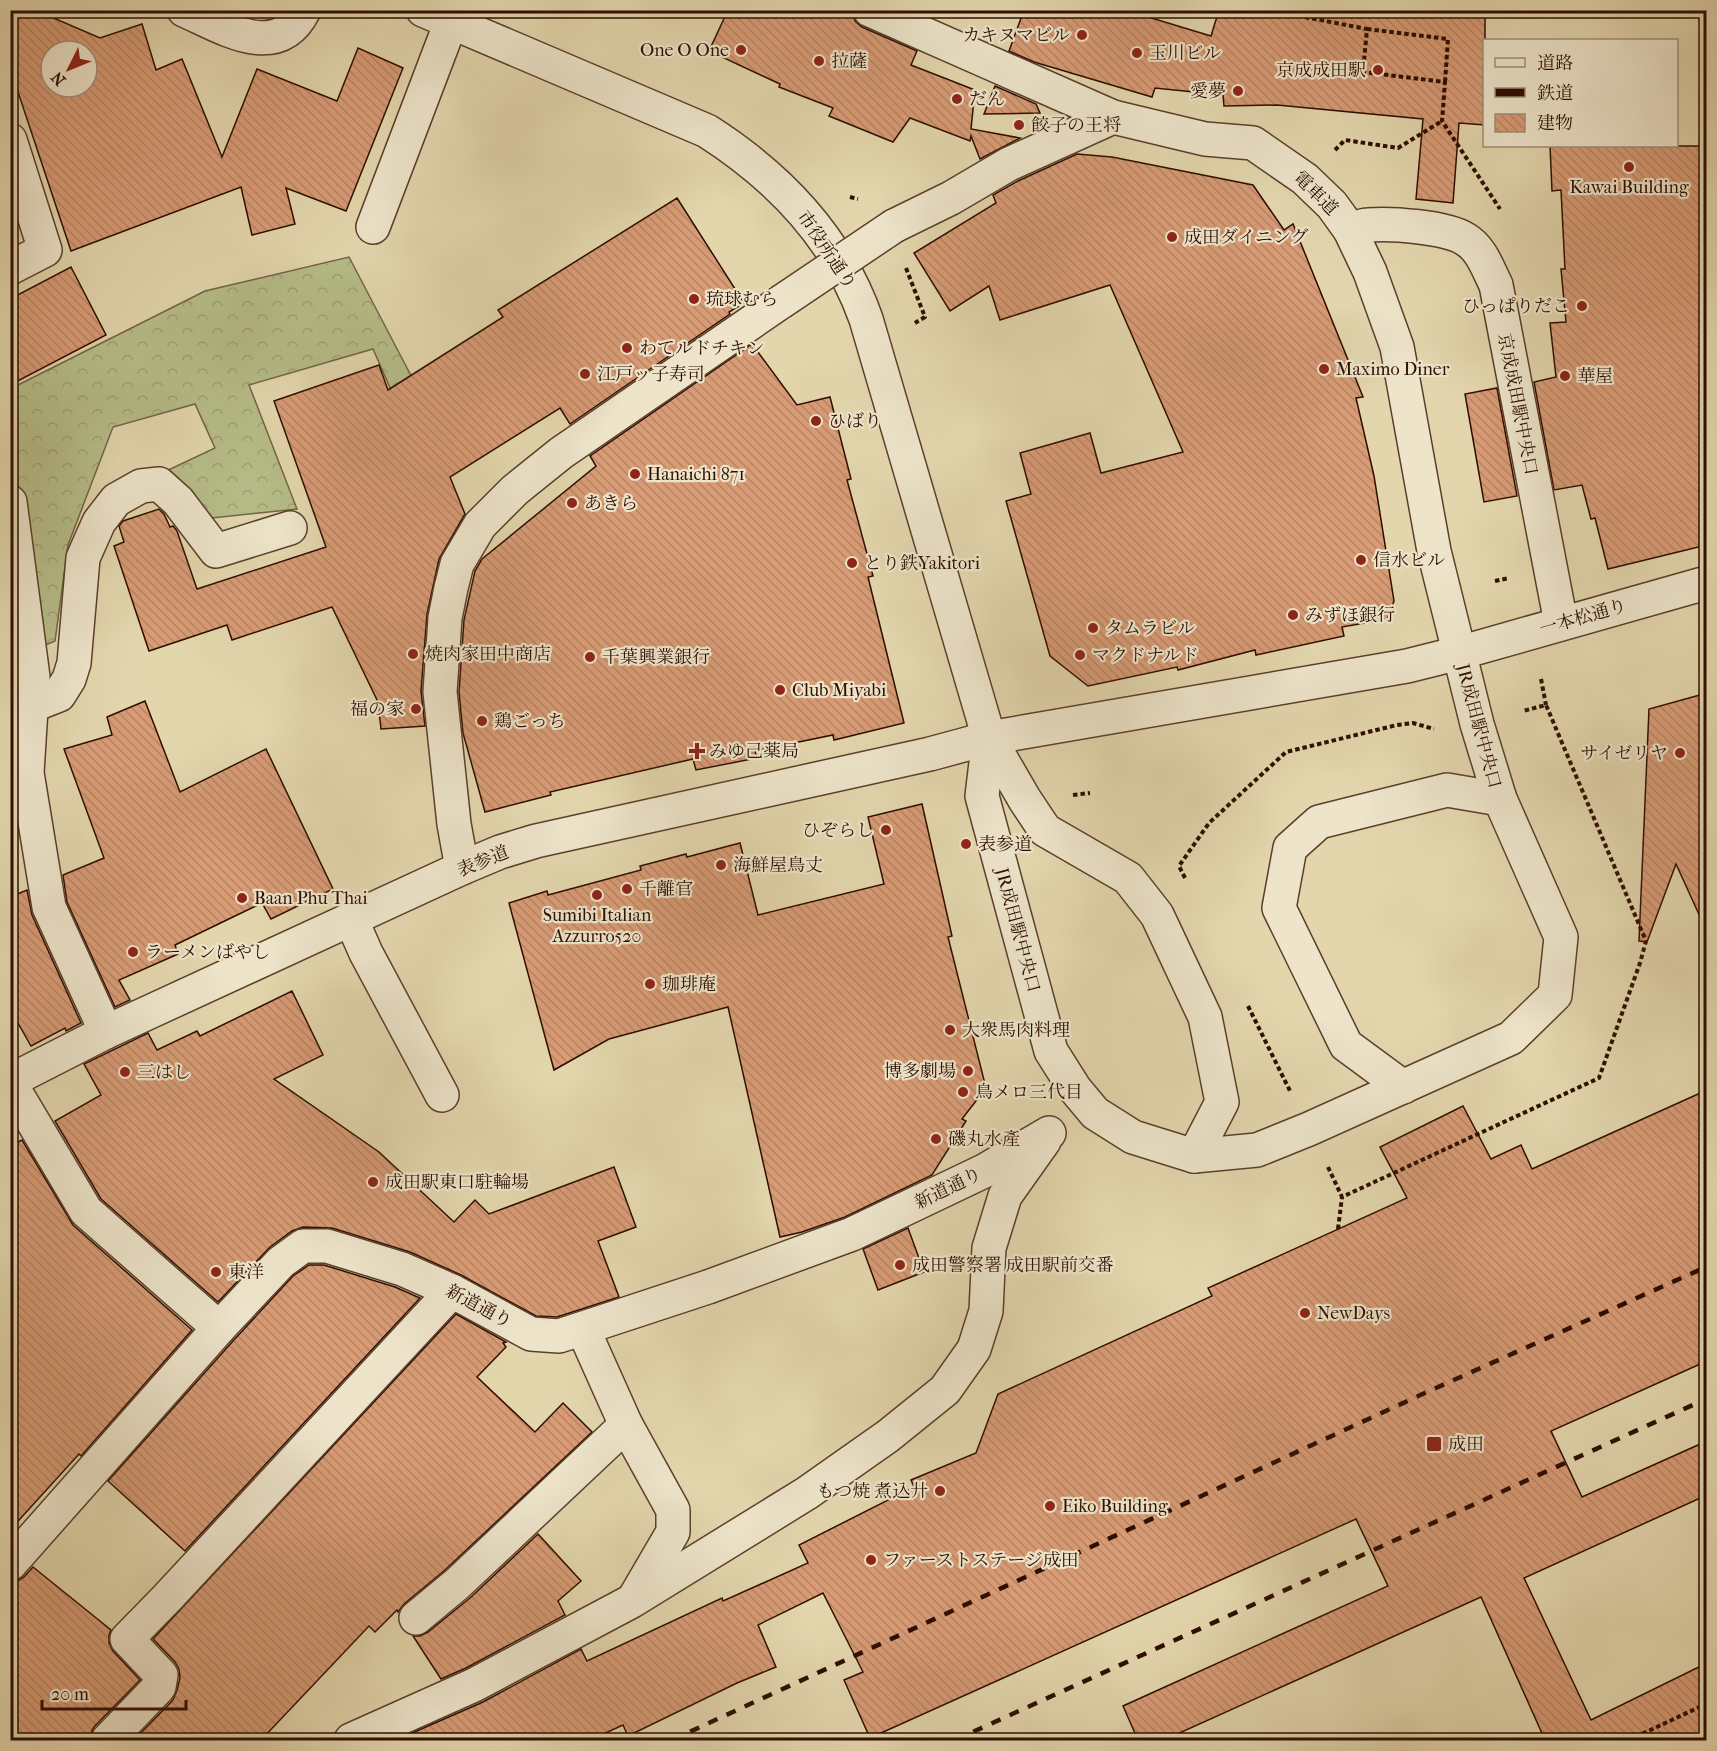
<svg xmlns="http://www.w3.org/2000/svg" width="1717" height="1751" font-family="'IM FELL French Canon','Noto Serif JP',serif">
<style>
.forest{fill:url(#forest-crowns);stroke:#726544;stroke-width:1.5}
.building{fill:url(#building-back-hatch);stroke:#2d0d00;stroke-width:1.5;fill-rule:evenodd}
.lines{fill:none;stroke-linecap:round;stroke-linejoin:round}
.minor-casing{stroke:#5a3f2b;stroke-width:36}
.path{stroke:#2d0d00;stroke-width:4;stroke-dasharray:4.5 3;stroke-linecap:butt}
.minor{stroke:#ede4ca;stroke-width:33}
.rail{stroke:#2d0d00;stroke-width:4.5;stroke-dasharray:10 10;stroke-linecap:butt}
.minor-bridge-casing{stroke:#5a3f2b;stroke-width:36;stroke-linecap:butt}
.minor-bridge{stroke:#ede4ca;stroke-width:33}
.poi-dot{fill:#8f2418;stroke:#ede4ca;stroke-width:2}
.labels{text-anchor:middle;stroke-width:4.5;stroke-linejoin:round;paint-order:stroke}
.poi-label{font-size:18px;fill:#2d0d00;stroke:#ede4ca;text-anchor:start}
.street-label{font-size:18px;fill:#2d0d00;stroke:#ede4ca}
</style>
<defs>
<pattern id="forest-crowns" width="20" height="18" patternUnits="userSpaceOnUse" patternTransform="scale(1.5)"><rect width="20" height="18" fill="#b6bd88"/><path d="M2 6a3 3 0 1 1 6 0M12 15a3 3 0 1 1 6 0" fill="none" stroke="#9da174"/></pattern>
<pattern id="building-back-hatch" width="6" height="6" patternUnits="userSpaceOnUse" patternTransform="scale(1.5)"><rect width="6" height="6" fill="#d79b75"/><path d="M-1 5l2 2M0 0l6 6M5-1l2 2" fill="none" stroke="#b98463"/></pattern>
</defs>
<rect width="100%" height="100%" fill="#e3d6ad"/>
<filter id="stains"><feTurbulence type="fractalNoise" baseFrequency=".00333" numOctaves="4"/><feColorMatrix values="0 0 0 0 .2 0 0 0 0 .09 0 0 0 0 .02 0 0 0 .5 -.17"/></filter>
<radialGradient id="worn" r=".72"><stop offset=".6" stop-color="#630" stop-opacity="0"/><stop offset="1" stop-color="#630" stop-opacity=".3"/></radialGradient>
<path class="forest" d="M349 257 441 433 413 440 373 349 249 385 297 509 212 518 162 473 215 448 195 404 113 427 68 545 55 641 41 647 11 440 10 389 205 291Z"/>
<g class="building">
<path d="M14 10H35L100 38 142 24 156 70 182 59 222 157 257 69 337 101 358 48 403 68 346 211 286 188 295 224 252 235 241 187 71 251 10 68V27ZM51 51H87V87H51Z"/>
<path d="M728 10H852L855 21 862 27 917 51 911 65 975 90 971 129 1020 138 980 159 971 136 970 141 910 118 893 142 829 116 833 108 779 87 780 84 709 51Z"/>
<path d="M1024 10H1125L1211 36 1219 10H1485V125L1459 123 1453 203 1416 199 1423 119 1277 105 1224 106 1223 95 1155 88 1152 97 1034 62 1009 51Z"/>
<path d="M995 86 1036 104 1040 113 984 114Z"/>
<path d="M1550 146H1707V545L1608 569 1595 518 1591 519 1582 485 1554 490 1534 382 1556 377 1550 323 1566 322 1561 269H1565L1561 190 1552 191Z"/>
<path d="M1077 154 1112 157 1253 185 1284 230 1293 224 1363 397 1356 398 1374 476 1394 601 1387 619 1342 627 1344 636 1256 655 1255 650 1178 670 1177 667 1088 686 1050 656 1006 501 1031 494 1020 453 1090 433 1101 473 1183 452 1110 285 1000 320 989 286 950 311 914 253 996 203 993 195 1018 181Z"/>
<path d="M677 198 744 303 729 312 730 314 570 424 560 408 450 477 465 514 439 559 427 614 421 691 425 726 381 729 378 702 332 607 232 640 227 625 149 651 114 546 124 542 119 526 123 521 159 509 164 514 170 527 173 526 177 531 197 589 326 547 274 401 379 365 388 390 503 317 498 310Z"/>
<path d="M71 267 106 335 10 385V299Z"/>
<path d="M752 344 797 405 830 397 851 479 847 480 873 576 868 577 904 723 834 740 833 735 755 751 757 758 696 770 693 759 550 792 551 795 485 812 463 733 459 692 464 620 475 571 482 559 596 466 590 456Z"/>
<path d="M1497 388 1517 496 1484 502 1465 394Z"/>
<path d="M1707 693V932L1676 864 1647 942 1639 941 1649 709Z"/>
<path d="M145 701 180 792 266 749 333 889 271 919 262 903 175 945 178 954 119 980 130 1000 115 1007 67 902 63 875 104 858 64 749 112 735 107 717Z"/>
<path d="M922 804 952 936 948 937 986 1088 962 1119 966 1121 932 1175 845 1217 802 1232 780 1237 728 1007 609 1039 554 1070 509 903 547 891 548 895 641 870 640 866 686 854 687 857 740 843 758 915 884 884 868 817Z"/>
<path d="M27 890 32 915 81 1023 66 1031 65 1028 31 1046 10 1009V897Z"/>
<path d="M292 991 323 1055 274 1079 379 1152 454 1222 475 1200 489 1214 614 1167 636 1227 598 1241 619 1297 557 1317 536 1316 461 1275 410 1252 332 1228 303 1227 292 1231 270 1247 218 1302 101 1199 55 1121 101 1095 84 1064 148 1033 157 1050 197 1031 200 1036Z"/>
<path d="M1707 1090V1361L1551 1431 1582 1497 1707 1441V1495L1524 1578 1591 1720 1707 1663V1740H1545L1481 1597 1164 1740H1138L1123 1706 1388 1586 1356 1519 870 1738 844 1680 863 1672 823 1593 758 1625 776 1667 737 1683 628 1736 623 1725 590 1740H396L483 1702 581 1649 587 1661 722 1598 723 1601 808 1563 799 1545 914 1487 911 1480 976 1453 998 1394 1212 1296 1208 1288 1407 1198 1380 1147 1463 1106 1491 1159 1521 1145 1532 1169Z"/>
<path d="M22 1140 73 1225 192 1330 81 1456 79 1454 10 1530V1146Z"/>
<path d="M908 1228 924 1272 878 1290 863 1249Z"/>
<path d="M309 1265H324L395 1287 420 1298 185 1551 108 1481 233 1341 293 1276Z"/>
<path d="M456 1314 506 1342 503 1343 506 1347 477 1377 535 1432 563 1403 592 1432 445 1570 404 1604 398 1612 397 1610 375 1632 369 1626 261 1740H134L173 1700 177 1690 180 1678 179 1669 175 1662 153 1639Z"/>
<path d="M538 1534 581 1581 558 1601 565 1615 466 1668 441 1679 413 1636H420L428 1632 470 1598Z"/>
<path d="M33 1567 111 1630 109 1635V1643L113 1651 140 1680 94 1727 90 1735V1740H10V1582H16L24 1577Z"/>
</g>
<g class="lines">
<g class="minor-casing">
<g id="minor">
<path d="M184 10C223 27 277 63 304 10"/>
<path d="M423 10 707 131C779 177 837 237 866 319L989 738 1025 800 1045 830 1128 878 1157 915 1205 1017 1222 1102 1194 1156"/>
<path d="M870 10 1113 117 1205 139 1253 143 1305 179 1332 205 1350 230 1370 272 1397 347 1434 551 1477 724 1500 799 1561 937 1555 995 1511 1038 1309 1129 1257 1150 1194 1156 1133 1137 1095 1113 1075 1089 1051 1051 982 796 989 738"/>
<path d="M10 140 45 250 10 268"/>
<path d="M894 226 951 198 1009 164 1113 117"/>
<path d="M373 227 451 22"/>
<path d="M1350 230C1356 228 1362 225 1368 225 1391 223 1446 227 1465 239 1481 248 1488 269 1496 285L1561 623"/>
<path d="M10 502 33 677 27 773 49 907 106 1032"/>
<path d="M31 706 59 695 69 679 74 663 83 558 99 522 116 500 141 486 159 484 178 501 216 551 290 528"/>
<path d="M462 868 454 824 440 692 445 618 451 588 457 564 480 525 515 490 561 453 781 302"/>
<path d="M351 919 366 953 442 1095"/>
<path d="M10 1081 106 1032 462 868 500 852 536 841 930 754 989 738 1407 666 1459 653 1706 583"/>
<path d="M10 1083 86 1211 219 1328"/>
<path d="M1403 1087 1346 1045 1279 908 1290 848 1319 822 1447 790 1500 799"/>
<path d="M583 1329 626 1425 673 1510V1532L635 1597"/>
<path d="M10 1564 219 1328 281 1262 303 1246H327L402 1269 452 1291 531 1334 559 1336 708 1287 852 1234 984 1171 1049 1133"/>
<path d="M416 1618 457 1584 626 1425"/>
<path d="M108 1740 159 1687 161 1675 127 1639 168 1597 452 1291"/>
<path d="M351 1740 474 1685 632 1601 807 1493 888 1436 945 1390 974 1349 986 1311 989 1248 1005 1196 1044 1141"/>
</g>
</g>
<g class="path">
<path d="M1268 10 1367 29 1363 72 1445 82 1442 121 1500 209"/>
<path d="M1367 29 1448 39 1445 82"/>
<path d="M1335 150 1345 140 1398 148 1442 121"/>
<path d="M850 197 858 199"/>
<path d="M906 268 925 317 915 323"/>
<path d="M1495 581 1509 578"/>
<path d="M1541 679 1546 705"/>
<path d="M1073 795 1090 793"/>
<path d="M1185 878 1179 866 1209 823 1286 752 1397 725 1413 723 1434 729"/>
<path d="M1248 1006 1290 1091"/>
<path d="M1328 1167 1342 1197 1599 1078 1640 963 1646 941 1546 705 1523 711"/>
<path d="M1338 1229 1342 1197"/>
<path d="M1629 1740 1706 1704"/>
</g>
<use href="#minor" class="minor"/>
<g class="rail">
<path d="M672 1740 1427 1392 1706 1267"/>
<path d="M955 1740 1706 1399"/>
</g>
<g class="minor-bridge-casing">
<path id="minor-bridge" d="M781 302 894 226"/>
</g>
<use href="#minor-bridge" class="minor-bridge"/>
</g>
<g class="poi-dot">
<circle cx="1082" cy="35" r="6"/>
<circle cx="741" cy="50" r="6"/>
<circle cx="1137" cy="53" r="6"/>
<circle cx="819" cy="61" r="6"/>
<circle cx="1378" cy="70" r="6"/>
<circle cx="1238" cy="91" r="6"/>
<circle cx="957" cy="99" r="6"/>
<circle cx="1019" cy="125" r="6"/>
<circle cx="1629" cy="167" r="6"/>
<circle cx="1172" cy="237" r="6"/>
<circle cx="694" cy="299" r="6"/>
<circle cx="1582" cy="306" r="6"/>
<circle cx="627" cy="348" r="6"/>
<circle cx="1324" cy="369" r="6"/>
<circle cx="585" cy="374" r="6"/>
<circle cx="1565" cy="376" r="6"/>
<circle cx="816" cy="421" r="6"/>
<circle cx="635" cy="474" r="6"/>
<circle cx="572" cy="503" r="6"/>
<circle cx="1361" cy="560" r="6"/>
<circle cx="852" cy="563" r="6"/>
<circle cx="1293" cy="615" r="6"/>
<circle cx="1093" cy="628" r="6"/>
<circle cx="413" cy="654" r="6"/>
<circle cx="1080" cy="655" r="6"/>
<circle cx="590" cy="657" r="6"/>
<circle cx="780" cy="690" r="6"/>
<circle cx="416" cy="709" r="6"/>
<circle cx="482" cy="721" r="6"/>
<path d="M694 742h6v6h6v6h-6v6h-6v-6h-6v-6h6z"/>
<circle cx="1680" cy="753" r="6"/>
<circle cx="886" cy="830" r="6"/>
<circle cx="966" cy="844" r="6"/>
<circle cx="721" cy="865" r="6"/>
<circle cx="627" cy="889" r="6"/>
<circle cx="597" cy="895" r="6"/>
<circle cx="242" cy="898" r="6"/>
<circle cx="133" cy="952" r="6"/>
<circle cx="650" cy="984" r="6"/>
<circle cx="950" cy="1030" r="6"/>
<circle cx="968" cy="1071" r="6"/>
<circle cx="125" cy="1072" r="6"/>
<circle cx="963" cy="1092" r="6"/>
<circle cx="936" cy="1139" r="6"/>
<circle cx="373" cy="1182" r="6"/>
<circle cx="900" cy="1265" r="6"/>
<circle cx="216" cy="1272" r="6"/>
<circle cx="1305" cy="1313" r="6"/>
<rect x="1426" y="1436" width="16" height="16" rx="3"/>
<circle cx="940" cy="1491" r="6"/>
<circle cx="1050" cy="1506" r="6"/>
<circle cx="871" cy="1560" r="6"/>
</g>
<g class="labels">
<g class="poi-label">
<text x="1070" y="41" text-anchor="end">カキヌマビル</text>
<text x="729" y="56" text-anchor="end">One O One</text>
<text x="1149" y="59">玉川ビル</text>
<text x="831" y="67">拉薩</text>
<text x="1366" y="76" text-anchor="end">京成成田駅</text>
<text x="1226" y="97" text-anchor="end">愛夢</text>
<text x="969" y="105">だん</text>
<text x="1031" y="131">餃子の王将</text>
<text x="1629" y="193" text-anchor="middle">Kawai Building</text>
<text x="1184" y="243">成田ダイニング</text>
<text x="706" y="305">琉球むら</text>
<text x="1570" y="312" text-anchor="end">ひっぱりだこ</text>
<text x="639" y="354">わてルドチキン</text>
<text x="1336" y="375">Maximo Diner</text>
<text x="597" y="380">江戸ッ子寿司</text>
<text x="1577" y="382">華屋</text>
<text x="828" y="427">ひばり</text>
<text x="647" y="480">Hanaichi 871</text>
<text x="584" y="509">あきら</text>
<text x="1373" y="566">信水ビル</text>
<text x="864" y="569">とり鉄Yakitori</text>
<text x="1305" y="621">みずほ銀行</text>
<text x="1105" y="634">タムラビル</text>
<text x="425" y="660">焼肉家田中商店</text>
<text x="1092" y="661">マクドナルド</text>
<text x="602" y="663">千葉興業銀行</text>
<text x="792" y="696">Club Miyabi</text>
<text x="404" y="715" text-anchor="end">福の家</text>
<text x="494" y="727">鶏ごっち</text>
<text x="709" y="757">みゆ己薬局</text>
<text x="1668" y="759" text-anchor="end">サイゼリヤ</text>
<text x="874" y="836" text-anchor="end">ひぞらし</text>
<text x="978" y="850">表参道</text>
<text x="733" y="871">海鮮屋鳥丈</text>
<text x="639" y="895">千離官</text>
<text x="254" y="904">Baan Phu Thai</text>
<text x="597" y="921" text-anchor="middle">Sumibi Italian<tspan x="597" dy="21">Azzurro520</tspan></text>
<text x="145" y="958">ラーメンばやし</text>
<text x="662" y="990">珈琲庵</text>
<text x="962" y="1036">大衆馬肉料理</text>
<text x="956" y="1077" text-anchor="end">博多劇場</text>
<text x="137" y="1078">三はし</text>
<text x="975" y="1098">鳥メロ三代目</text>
<text x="948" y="1145">磯丸水產</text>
<text x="385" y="1188">成田駅東口駐輪場</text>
<text x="912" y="1271">成田警察署 成田駅前交番</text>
<text x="228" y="1278">東洋</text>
<text x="1317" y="1319">NewDays</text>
<text x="1448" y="1450">成田</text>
<text x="928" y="1497" text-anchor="end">もつ焼 煮込廾</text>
<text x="1062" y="1512">Eiko Building</text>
<text x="883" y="1566">ファーストステージ成田</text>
</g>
<g class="street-label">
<text transform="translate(1316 193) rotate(45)" y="6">電車道</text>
<text transform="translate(827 250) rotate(56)" y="6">市役所通り</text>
<text transform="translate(1518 404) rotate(79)" y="6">京成成田駅中央口</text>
<text transform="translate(1583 617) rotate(-16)" y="6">一本松通り</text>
<text transform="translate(1479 726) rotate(75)" y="6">JR成田駅中央口</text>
<text transform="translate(483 861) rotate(-22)" y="6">表参道</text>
<text transform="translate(1018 930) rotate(75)" y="6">JR成田駅中央口</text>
<text transform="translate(948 1188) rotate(-26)" y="6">新道通り</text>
<text transform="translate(479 1306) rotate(28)" y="6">新道通り</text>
</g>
</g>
<rect width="1717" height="1751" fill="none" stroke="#e3d6ad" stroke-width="36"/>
<rect x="12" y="12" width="1693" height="1727" fill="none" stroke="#2d0d00" stroke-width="3"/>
<rect x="18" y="18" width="1681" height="1715" fill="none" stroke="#2d0d00" stroke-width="1.5"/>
<rect x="1483" y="39" width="195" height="108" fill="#ede4ca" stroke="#a08e79" stroke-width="1.5"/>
<rect x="1495" y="58" width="30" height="9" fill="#ede4ca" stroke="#a08e79" stroke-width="1.5"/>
<text x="1537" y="69" font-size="18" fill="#2d0d00">道路</text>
<rect x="1495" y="88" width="30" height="9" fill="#2d0d00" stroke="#a08e79" stroke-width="1.5"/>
<text x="1537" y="99" font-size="18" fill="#2d0d00">鉄道</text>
<rect x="1495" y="114" width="30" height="18" fill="url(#building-back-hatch)" stroke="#a08e79" stroke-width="1.5"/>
<text x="1537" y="129" font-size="18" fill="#2d0d00">建物</text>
<g transform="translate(69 69) rotate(227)"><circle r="28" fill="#ede4ca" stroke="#a08e79" stroke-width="1.5"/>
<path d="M0-4.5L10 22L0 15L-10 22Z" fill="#8f2418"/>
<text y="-9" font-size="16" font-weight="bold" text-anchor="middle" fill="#2d0d00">N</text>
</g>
<path d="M42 1700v9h144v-9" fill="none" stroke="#2d0d00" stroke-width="3"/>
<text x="51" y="1700" font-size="18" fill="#2d0d00" stroke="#ede4ca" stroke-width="4.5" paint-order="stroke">20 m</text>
<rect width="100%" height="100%" filter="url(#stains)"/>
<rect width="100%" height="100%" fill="url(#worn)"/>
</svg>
